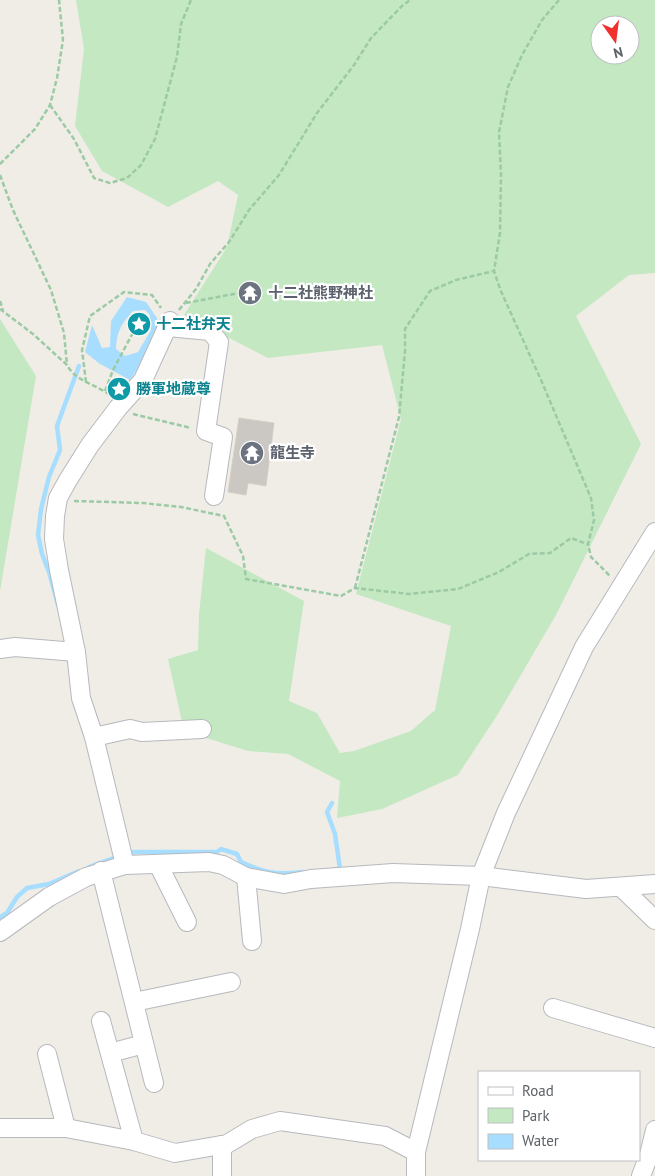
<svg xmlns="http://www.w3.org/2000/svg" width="655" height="1176" font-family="'PT Sans','Noto Sans JP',sans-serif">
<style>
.green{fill:#c4e8c2;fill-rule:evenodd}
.water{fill:#a7deff;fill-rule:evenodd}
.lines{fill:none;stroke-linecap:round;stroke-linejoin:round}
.stream{stroke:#a7deff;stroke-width:4.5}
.building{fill:#cbc8c3;stroke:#d5cfc4}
.minor-casing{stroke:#b6b9bd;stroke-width:20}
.path{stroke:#9bcaa5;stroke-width:2.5;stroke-dasharray:5 2.5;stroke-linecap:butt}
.minor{stroke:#fff;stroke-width:18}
.labels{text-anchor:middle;stroke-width:4.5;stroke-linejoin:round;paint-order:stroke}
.worship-label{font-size:15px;font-weight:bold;fill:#5b616d;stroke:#fff;text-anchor:start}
.culture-label{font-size:15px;font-weight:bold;fill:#0d838f;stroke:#fff;text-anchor:start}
</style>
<rect width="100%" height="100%" fill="#f0ede6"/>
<g class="green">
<path d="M76 0H655V273L629 275 576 316 641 444 556 615 498 714 458 775 382 809 337 818 340 781 288 754 248 751 184 731 168 659 198 650 199 614 206 548 304 601 289 701 317 713 340 753 354 751 411 731 435 710 451 626 356 594 401 419 382 345 268 358 184 315 227 247 238 195 218 181 168 207 102 171 75 126 84 49ZM600 25H630V55H600Z"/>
<path d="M0 319 36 376 0 591Z"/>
</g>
<path class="water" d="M127 297 146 302 159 321 144 359 130 380 100 364 85 352 92 325 102 348 110 347 111 321ZM145 310 150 315 151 330 138 352 125 356 116 349C117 331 121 324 133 311Z"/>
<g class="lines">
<g class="stream">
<path d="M58 605 49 572 42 554 38 535 41 509 49 477 60 450 57 426 79 366"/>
<path d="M332 803 327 812 335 834 340 869H335"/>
<path d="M127 854 134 852H217L221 849 237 854 241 862C265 873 276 875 302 872"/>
<path d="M89 867 119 856"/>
<path d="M0 917 7 913 17 897 27 888 49 884 79 871"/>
</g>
</g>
<path class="building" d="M239 418 274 423 266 486 248 483 246 495 228 492Z"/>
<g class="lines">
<g class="minor-casing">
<g id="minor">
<path d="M168 327 210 331 219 342 206 431 223 437 214 496"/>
<path d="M0 649 15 647 76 652"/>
<path d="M94 737 130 729 142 732 202 729"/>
<path d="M158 864 187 922"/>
<path d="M125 865 94 737 81 698 76 652 59 570 54 539 55 516 58 498 68 480 90 445 118 408 143 380 170 321"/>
<path d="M101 871 154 1083"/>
<path d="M246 877 252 941"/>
<path d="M621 887 655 920"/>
<path d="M0 932 49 897 86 877 125 865 209 862 223 865 246 877 284 884 311 879 393 873 481 876 586 889 655 884"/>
<path d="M134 1002 231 982"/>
<path d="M553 1008 655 1038"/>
<path d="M101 1021 134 1141"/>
<path d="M110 1053 144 1044"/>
<path d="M47 1054 66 1128"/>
<path d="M0 1128H66L134 1141 175 1153 227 1144 252 1129 280 1121 385 1136 416 1152"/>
<path d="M222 1145V1176"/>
<path d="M416 1176V1152L470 929 481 876 506 813 584 647 655 532"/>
<path d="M641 1176 649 1155 655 1130"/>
</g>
</g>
<g class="path">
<path d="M559 0 542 20 522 55 508 87 499 132 501 175 500 233 494 271 500 289 541 380 591 498 594 520 588 544 591 557 610 576"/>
<path d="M50 105 74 139 94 178 110 183 127 178 141 165 155 139 177 57 181 24 191 0"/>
<path d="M0 164 35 129 50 105 57 78 63 40 59 0"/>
<path d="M0 175 13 210 51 290 64 333 67 365"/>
<path d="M0 301 3 310"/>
<path d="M186 303 239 293"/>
<path d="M0 309 33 334 67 365C75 381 97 385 110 395"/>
<path d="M179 310 196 289 210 264 229 242 249 210 279 175 317 113 354 65 371 38 402 6 410 0"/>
<path d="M86 382 82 350 90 316 124 292 152 295 161 308"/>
<path d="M105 391 113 370 136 327"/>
<path d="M133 414 191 428"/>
<path d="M74 501 143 503 181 507 224 516 243 556 246 579 341 596 355 588 409 594 458 589 499 572 529 554 550 553 571 538 587 544"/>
<path d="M355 588 399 417 405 351V329L430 291 456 280 494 271"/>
</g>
<use href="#minor" class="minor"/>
</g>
<defs>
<g id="temple-disc" transform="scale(1.25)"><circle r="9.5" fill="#6b7280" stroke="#fff"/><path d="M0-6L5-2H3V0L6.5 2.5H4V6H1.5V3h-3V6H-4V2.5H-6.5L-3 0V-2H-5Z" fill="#fff"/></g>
<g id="sight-disc" transform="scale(1.25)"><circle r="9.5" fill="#0f9aa8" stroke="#fff"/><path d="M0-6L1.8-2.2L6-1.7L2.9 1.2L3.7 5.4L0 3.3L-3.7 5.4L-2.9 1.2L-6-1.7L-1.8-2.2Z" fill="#fff"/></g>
</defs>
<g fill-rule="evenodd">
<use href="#temple-disc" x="250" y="293"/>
<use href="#sight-disc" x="139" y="324"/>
<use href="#sight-disc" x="119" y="389"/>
<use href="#temple-disc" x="252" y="453"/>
</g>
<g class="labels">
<g class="worship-label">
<text x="268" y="298">十二社熊野神社</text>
<text x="270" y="458">龍生寺</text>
</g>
<g class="culture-label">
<text x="156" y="329">十二社弁天</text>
<text x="136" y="394">勝軍地蔵尊</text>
</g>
</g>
<rect x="478" y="1071" width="162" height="90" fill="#ffffff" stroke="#bec0c2"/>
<rect x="488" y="1087" width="25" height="8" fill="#ffffff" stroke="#bec0c2"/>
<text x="522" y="1096" font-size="15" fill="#5d6267">Road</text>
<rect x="488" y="1108" width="25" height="15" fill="#c4e8c2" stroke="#bec0c2"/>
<text x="522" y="1121" font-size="15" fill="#5d6267">Park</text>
<rect x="488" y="1134" width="25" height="15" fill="#a7deff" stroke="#bec0c2"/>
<text x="522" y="1146" font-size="15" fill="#5d6267">Water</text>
<g transform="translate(615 40) rotate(166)"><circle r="24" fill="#ffffff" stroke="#bec0c2"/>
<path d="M0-4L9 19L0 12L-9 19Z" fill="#f0302d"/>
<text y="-8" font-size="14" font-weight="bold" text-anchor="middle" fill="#5d6267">N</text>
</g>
</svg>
